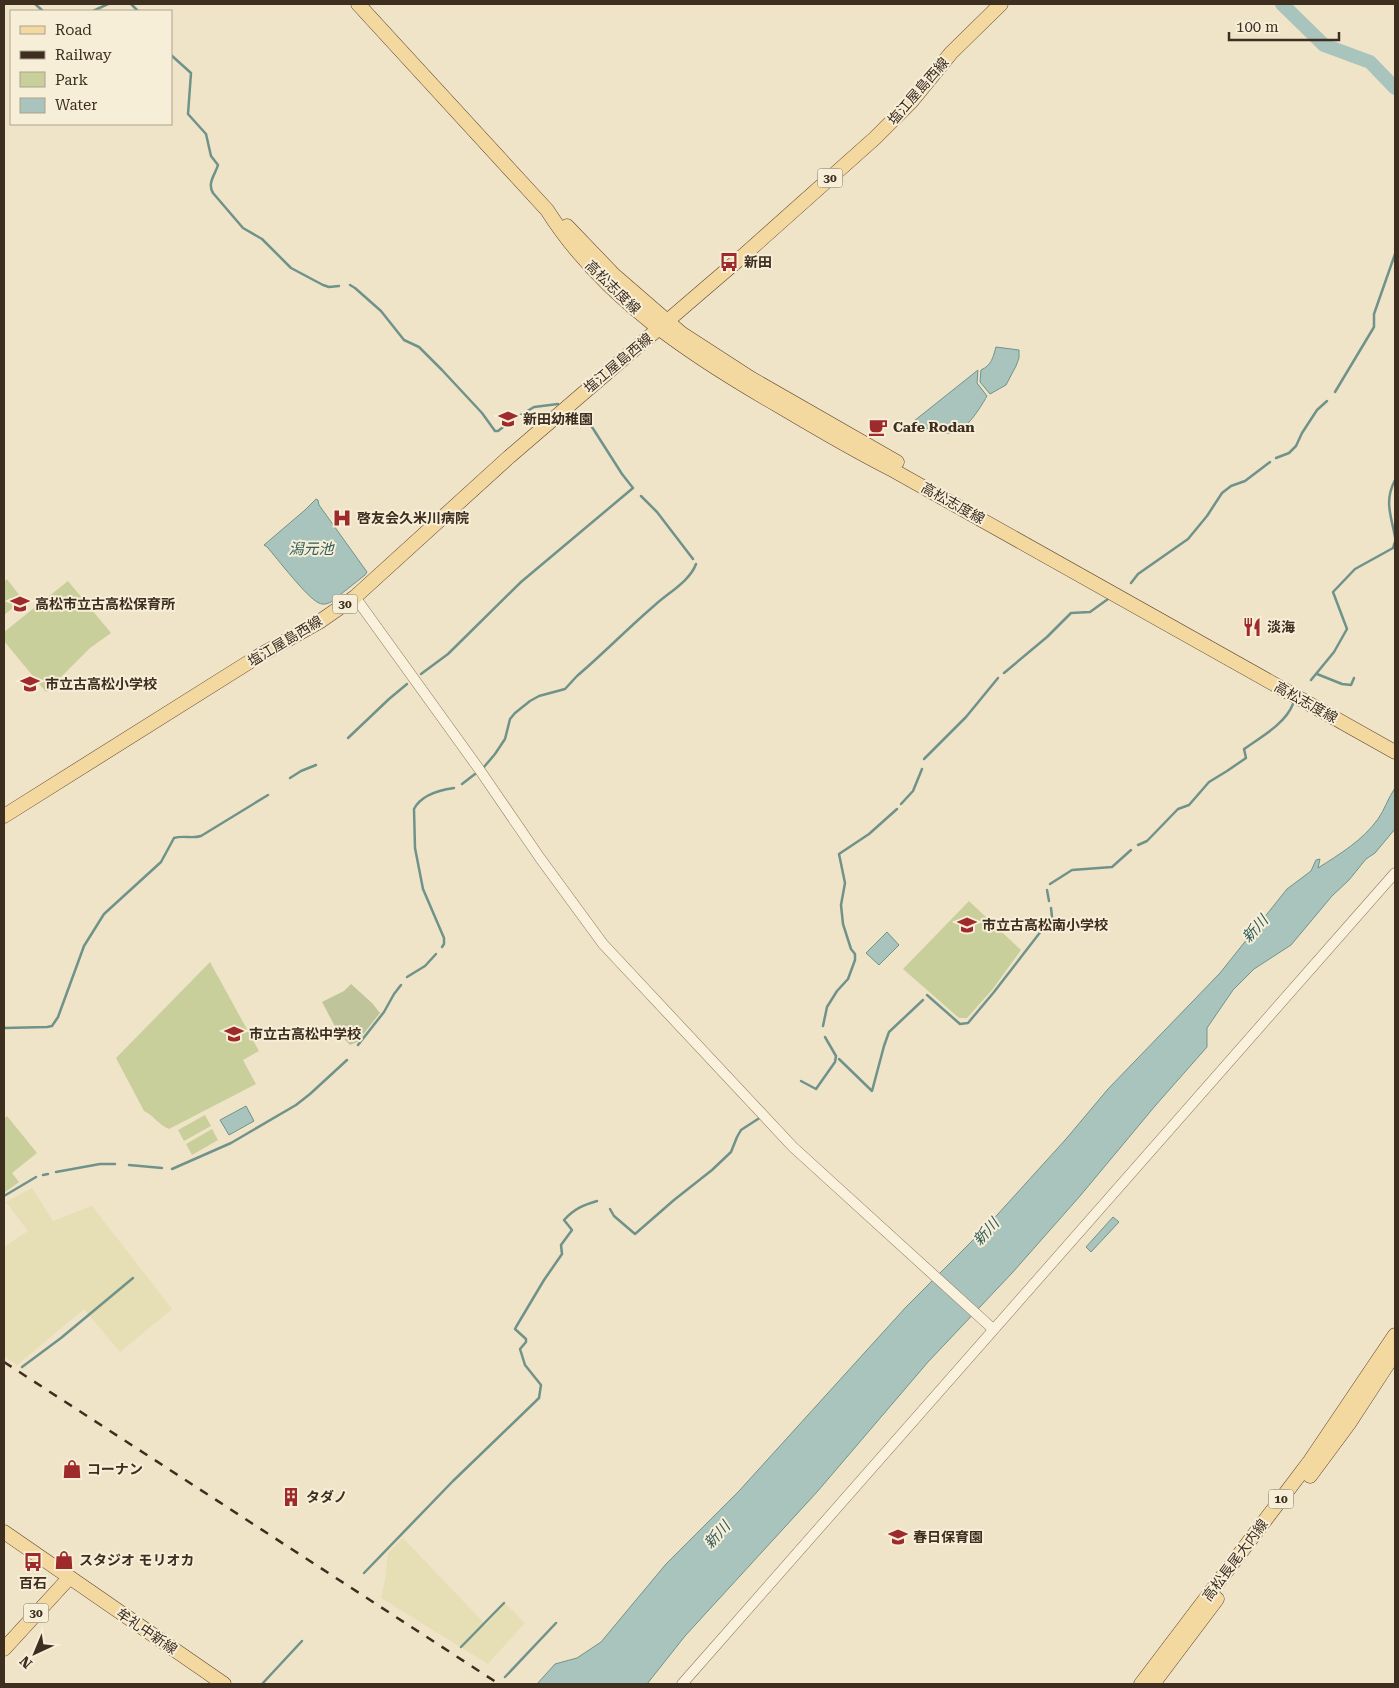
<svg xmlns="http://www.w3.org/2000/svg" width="1399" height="1688" font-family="'Roboto Serif','Noto Sans JP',serif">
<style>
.farmland{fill:#e6deb5}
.green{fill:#c9cf9b}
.cemetery{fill:#bfc49a}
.water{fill:#a9c4bc;stroke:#6f938a}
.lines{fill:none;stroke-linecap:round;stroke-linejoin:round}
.stream{stroke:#6f938a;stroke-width:2.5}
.river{stroke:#a9c4bc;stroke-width:14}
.minor-casing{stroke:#8d765c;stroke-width:11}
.major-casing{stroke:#5b4430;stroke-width:15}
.minor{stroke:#faf1dc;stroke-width:10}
.major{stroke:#f3d9a0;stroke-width:14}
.rail{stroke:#3d2e20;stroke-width:2.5;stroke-dasharray:9 9;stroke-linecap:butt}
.labels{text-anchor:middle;stroke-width:4;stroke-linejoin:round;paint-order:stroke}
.shield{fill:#f7eed8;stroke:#756857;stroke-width:1}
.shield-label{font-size:12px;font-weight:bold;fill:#3d2e20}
.street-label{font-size:14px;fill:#3d2e20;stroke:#f7eed8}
.poi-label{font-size:14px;font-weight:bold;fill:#3d2e20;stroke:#f7eed8;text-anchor:start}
.water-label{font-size:15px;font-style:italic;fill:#2f5d5a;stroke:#f7eed8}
</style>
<rect width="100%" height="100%" fill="#f0e4c8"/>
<g class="farmland">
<path d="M32 1188 53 1221 92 1206 172 1309 120 1352 84 1309 17 1365 4 1356V1247L28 1231 6 1202Z"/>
<path d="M403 1538 486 1625 505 1603 525 1623 488 1664 381 1598 385 1580 388 1553Z"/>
</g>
<g class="green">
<path d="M7 579 23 600 4 615V582Z"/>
<path d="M68 581 111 633 90 648 46 692 4 641V632Z"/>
<path d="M969 901 1021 950 992 990 967 1018H959L903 969Z"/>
<path d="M210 962 259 1051 243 1060 256 1084 169 1129C159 1125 154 1116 144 1111L116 1058Z"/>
<path d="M205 1115 211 1126 184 1141 178 1130Z"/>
<path d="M7 1116 37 1153 12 1173 19 1182 4 1193V1119Z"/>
<path d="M212 1129 218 1140 192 1155 186 1144Z"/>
</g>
<path class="cemetery" d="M351 984 372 1003 380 1013 357 1042 350 1045 338 1032 322 1002 344 991Z"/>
<g class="water">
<path d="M996 347 1019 350V358L1016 366 1006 385 990 394 980 382 981 370C992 365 993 357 996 347Z"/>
<path d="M978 370 977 383 987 396C980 408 964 436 947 433 935 430 932 427 919 430L914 421Z"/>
<path d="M316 499 318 500 319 505 367 572 365 575 331 602C327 604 323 605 319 603 307 598 277 558 267 547L264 545 305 510Z"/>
<path d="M1395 788V829L1375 853 1366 859 1349 880 1332 896 1291 945 1254 969 1233 990 1207 1028V1047L1155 1106 1080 1196 1013 1272 928 1362 817 1492 685 1636 647 1684H537L555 1664 577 1658 601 1642 666 1564 739 1491 906 1307 988 1225 1066 1139 1108 1089 1220 973 1287 889 1311 871 1316 860 1320 859 1318 868C1340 854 1363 840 1378 819 1385 809 1388 798 1395 788Z"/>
<path d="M887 932 899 945 879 965 866 953Z"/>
<path d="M246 1106 254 1121 229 1135 220 1120Z"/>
<path d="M1113 1217 1119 1222 1091 1252 1086 1247Z"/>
</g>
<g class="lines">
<g class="stream">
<path d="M35 4 43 11"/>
<path d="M131 4 138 11"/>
<path d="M93 11 108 4"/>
<path d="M171 55 191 73 188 114 206 134 211 156 218 165C215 175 207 183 213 193L243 228 262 239 291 268 323 285 329 287 339 286"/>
<path d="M350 285 355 288 381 311 404 340 419 347 442 370 482 413 495 431H498L512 420 534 407 558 404"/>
<path d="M1335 392 1374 327V314L1395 254"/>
<path d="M1276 458 1289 453 1296 446 1302 433 1317 410 1327 401"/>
<path d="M1395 480C1384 501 1391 515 1395 537"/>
<path d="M641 496 657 512 693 559"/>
<path d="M1131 583 1138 574 1188 539 1207 516 1222 493 1231 486 1245 481 1270 462"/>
<path d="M1004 673 1047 637 1071 613 1090 612 1108 599"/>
<path d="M421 674 448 654 521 582 633 488 622 474 592 427"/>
<path d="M1317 674 1342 684 1351 685 1354 678"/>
<path d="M1311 680 1334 652 1347 629 1333 592 1355 569 1393 548 1395 542"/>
<path d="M348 738 389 699 407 684"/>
<path d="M924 759 966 717 998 678"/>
<path d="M484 767 495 754 505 739 510 719 515 713 530 701 539 696 565 689 577 676C604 653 628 628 655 605 668 593 690 581 696 564"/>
<path d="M290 778 301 771 316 765"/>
<path d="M462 784 475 774"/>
<path d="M901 804 913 791 922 769"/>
<path d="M1138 845 1147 841 1178 809 1189 805 1209 782 1227 771 1246 758 1244 749C1261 737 1285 724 1293 704"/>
<path d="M1050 884 1072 870 1112 867 1131 850"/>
<path d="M1047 890 1049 901"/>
<path d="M442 947 444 944V938L423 889 415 848 414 809C421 795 440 790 454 788"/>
<path d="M407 977 425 966 436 954"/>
<path d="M927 995 960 1024 968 1023 994 992 1052 917 1051 908"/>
<path d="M823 1026 827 1007 837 991 848 979 855 960V954L851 949 843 924 841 905 845 883 839 854 869 834 897 809"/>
<path d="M4 1028 47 1027 52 1026 58 1017 84 946 104 914 161 862 174 838C183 835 192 839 201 836L268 795"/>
<path d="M358 1045 384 1012 394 994 401 985"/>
<path d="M839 1059 872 1091 884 1046 889 1032 923 1000"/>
<path d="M801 1081 816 1089 835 1062 836 1056 825 1037"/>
<path d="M129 1165 162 1168"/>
<path d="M172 1169 231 1143 296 1105 310 1094 347 1060"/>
<path d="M56 1172 100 1164H115"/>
<path d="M43 1175 48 1174"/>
<path d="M4 1196 36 1177"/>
<path d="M610 1209 614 1216 635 1234 674 1200 712 1170 731 1152 737 1137 741 1130 761 1117"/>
<path d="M22 1367 61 1338 133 1278"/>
<path d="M364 1573 453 1481 539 1398 541 1385 525 1365 520 1349 526 1342V1339L515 1329 516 1327 544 1280 562 1254 561 1245 572 1230 564 1220C574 1209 583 1205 597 1201"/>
<path d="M461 1647 504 1603"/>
<path d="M505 1677 556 1623"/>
<path d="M262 1684 302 1641"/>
</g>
<path class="river" d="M1282 4 1324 45 1370 62 1395 88"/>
<g class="minor-casing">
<g id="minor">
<path d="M355 597 479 769 540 858 603 944 793 1147 993 1329"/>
<path d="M682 1684 1395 873"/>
</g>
</g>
<g class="major-casing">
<g id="major">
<path d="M358 4 547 210C603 298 690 355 779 406 816 428 853 450 891 469L1395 752"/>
<path d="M567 226 614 275 681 333 752 379 897 462"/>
<path d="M4 816 257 657 319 622 355 597 509 457 736 262 875 138 911 102 951 53 1001 4"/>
<path d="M1310 1476 1350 1422 1395 1353"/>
<path d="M4 1532 224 1684"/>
<path d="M4 1649 69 1578"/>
<path d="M1141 1684 1310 1461 1395 1335"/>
<path d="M1153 1684 1217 1599"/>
</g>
</g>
<use href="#minor" class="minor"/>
<use href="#major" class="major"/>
<path class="rail" d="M4 1362 499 1684"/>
</g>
<defs>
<g id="bus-bare" transform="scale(1.5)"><path d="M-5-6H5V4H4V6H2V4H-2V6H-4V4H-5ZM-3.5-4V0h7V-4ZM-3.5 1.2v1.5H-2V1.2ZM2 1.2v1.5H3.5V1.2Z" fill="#9e2a2b" stroke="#f7eed8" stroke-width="2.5" paint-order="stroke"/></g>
<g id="school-bare" transform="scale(1.5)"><path d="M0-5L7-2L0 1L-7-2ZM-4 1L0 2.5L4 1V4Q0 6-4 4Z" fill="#9e2a2b" stroke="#f7eed8" stroke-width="2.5" paint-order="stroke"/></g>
<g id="cafe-bare" transform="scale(1.5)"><path d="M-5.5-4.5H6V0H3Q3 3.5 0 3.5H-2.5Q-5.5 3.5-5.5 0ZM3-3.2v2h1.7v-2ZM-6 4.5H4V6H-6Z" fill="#9e2a2b" stroke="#f7eed8" stroke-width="2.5" paint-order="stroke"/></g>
<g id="hospital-bare" transform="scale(1.5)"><path d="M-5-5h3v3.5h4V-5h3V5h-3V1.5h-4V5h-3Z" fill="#9e2a2b" stroke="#f7eed8" stroke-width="2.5" paint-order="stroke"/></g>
<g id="restaurant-bare" transform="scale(1.5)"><path d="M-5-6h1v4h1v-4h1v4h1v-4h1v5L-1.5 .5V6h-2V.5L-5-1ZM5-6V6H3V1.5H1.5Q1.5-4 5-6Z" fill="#9e2a2b" stroke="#f7eed8" stroke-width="2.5" paint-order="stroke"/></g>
<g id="shop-bare" transform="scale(1.5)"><path d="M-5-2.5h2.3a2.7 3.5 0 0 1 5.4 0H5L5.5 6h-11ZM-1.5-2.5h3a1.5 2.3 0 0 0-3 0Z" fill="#9e2a2b" stroke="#f7eed8" stroke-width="2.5" paint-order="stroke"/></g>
<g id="building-bare" transform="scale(1.5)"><path d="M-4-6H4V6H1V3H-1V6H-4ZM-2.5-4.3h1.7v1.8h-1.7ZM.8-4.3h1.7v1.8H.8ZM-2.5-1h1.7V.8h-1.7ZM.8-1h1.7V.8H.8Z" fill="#9e2a2b" stroke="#f7eed8" stroke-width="2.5" paint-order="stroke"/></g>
</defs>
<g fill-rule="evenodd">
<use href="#bus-bare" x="729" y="262"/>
<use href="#school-bare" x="508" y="419"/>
<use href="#cafe-bare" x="878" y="427"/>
<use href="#hospital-bare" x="342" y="518"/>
<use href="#school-bare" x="20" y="604"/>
<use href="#restaurant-bare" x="1252" y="627"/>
<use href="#school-bare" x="30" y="684"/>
<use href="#school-bare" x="967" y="925"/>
<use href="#school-bare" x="234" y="1034"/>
<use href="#shop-bare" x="72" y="1469"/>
<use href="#building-bare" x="291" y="1497"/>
<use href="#school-bare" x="898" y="1537"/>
<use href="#shop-bare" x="64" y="1560"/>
<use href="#bus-bare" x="33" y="1562"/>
</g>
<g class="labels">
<g class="shield">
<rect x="817.5" y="168.5" width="25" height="19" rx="4"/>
<rect x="332.5" y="594.5" width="25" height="19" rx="4"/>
<rect x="1268.5" y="1489.5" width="25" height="19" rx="4"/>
<rect x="23.5" y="1603.5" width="25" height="19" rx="4"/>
</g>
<g class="shield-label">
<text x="830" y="182">30</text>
<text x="345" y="608">30</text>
<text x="1281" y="1503">10</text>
<text x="36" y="1617">30</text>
</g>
<g class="street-label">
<text transform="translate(918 91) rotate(-49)" y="5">塩江屋島西線</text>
<text transform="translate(613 287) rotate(44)" y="5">高松志度線</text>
<text transform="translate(618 363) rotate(-40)" y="5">塩江屋島西線</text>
<text transform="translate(953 503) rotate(29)" y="5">高松志度線</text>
<text transform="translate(285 641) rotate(-31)" y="5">塩江屋島西線</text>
<text transform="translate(1306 702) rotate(29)" y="5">高松志度線</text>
<text transform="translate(1235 1560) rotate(-53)" y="5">高松長尾大内線</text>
<text transform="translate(147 1631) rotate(34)" y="5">牟礼中新線</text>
</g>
<g class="poi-label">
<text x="744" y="267">新田</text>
<text x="523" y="424">新田幼稚園</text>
<text x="893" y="432">Cafe Rodan</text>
<text x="357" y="523">啓友会久米川病院</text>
<text x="35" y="609">高松市立古高松保育所</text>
<text x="1267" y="632">淡海</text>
<text x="45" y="689">市立古高松小学校</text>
<text x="982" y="930">市立古高松南小学校</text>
<text x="249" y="1039">市立古高松中学校</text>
<text x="87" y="1474">コーナン</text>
<text x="306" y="1502">タダノ</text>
<text x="913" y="1542">春日保育園</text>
<text x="79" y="1565">スタジオ モリオカ</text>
<text x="33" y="1588" text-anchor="middle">百石</text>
</g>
<g class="water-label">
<text x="311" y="554">潟元池</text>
<text transform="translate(1255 929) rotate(-48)" y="5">新川</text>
<text transform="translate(986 1232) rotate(-48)" y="5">新川</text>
<text transform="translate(717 1535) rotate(-48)" y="5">新川</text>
</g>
</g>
<rect width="1399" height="1688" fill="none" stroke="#3d2e20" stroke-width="10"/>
<rect x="10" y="10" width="162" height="115" fill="#f7eed8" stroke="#ada18e"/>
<rect x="20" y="26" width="25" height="8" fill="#f3d9a0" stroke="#ada18e"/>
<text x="55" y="35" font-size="15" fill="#3d2e20">Road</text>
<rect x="20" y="51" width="25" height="8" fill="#3d2e20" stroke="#ada18e"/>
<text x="55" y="60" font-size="15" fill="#3d2e20">Railway</text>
<rect x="20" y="72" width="25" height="15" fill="#c9cf9b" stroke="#ada18e"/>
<text x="55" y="85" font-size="15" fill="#3d2e20">Park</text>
<rect x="20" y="98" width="25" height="15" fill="#a9c4bc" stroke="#ada18e"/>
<text x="55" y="110" font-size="15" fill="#3d2e20">Water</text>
<g transform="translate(35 1653) rotate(224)" stroke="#f7eed8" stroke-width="4" paint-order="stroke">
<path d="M0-4L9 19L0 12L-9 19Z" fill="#3d2e20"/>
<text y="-8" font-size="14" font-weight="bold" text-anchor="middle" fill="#3d2e20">N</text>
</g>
<path d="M1229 32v8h110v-8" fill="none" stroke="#3d2e20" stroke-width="2.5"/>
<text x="1236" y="32" font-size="15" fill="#3d2e20" stroke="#f7eed8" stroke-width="4" paint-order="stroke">100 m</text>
</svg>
